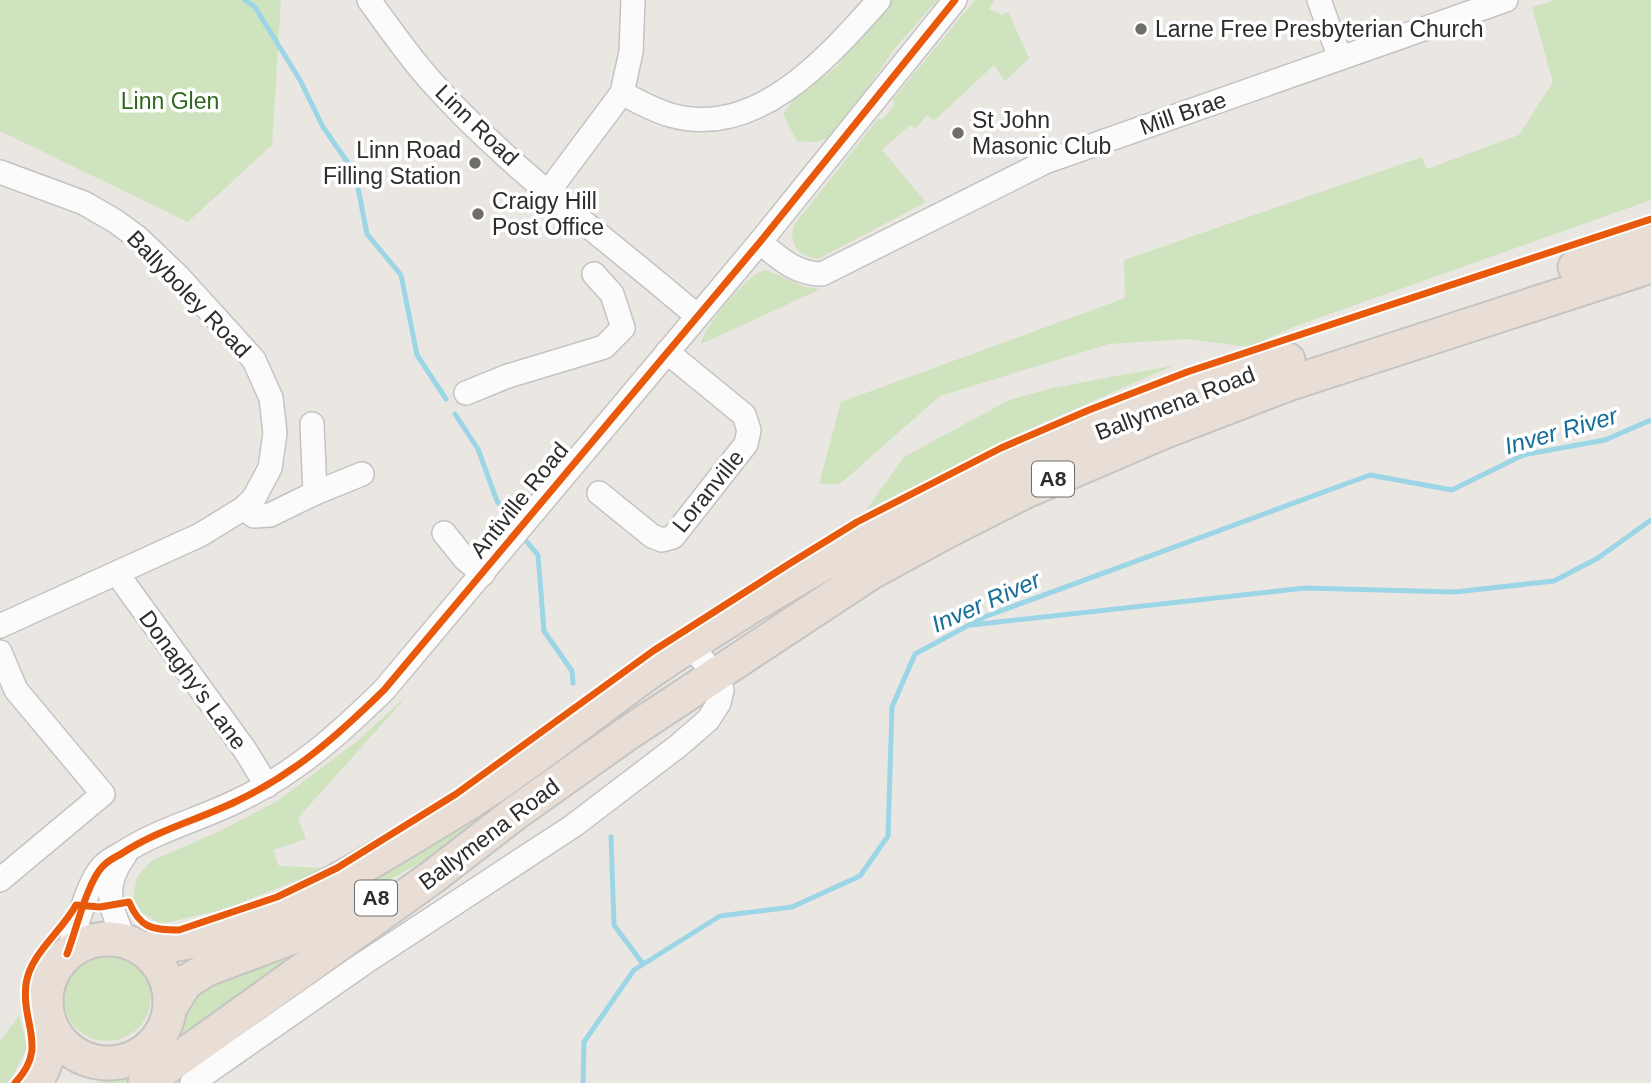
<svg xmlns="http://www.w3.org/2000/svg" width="1651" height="1083" font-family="Helvetica,sans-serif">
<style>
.green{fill:#cee3be}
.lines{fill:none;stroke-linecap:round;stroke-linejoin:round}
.stream{stroke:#9cd5e6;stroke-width:5}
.minor-casing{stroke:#c4c3c3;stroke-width:26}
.highway-casing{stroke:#c6c4c3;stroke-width:37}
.minor{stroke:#fcfbfb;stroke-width:23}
.highway{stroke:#e8ded6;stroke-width:33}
.cycleway-casing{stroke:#fff;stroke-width:11}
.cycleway{stroke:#e8590c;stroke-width:7}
.poi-dot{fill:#6f6e6d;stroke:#fff;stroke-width:2.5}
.labels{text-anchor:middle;stroke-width:7;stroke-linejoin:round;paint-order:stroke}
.shield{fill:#fff;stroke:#6c6c6c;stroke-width:2}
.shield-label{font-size:21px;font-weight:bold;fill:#2d2d2d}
.poi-label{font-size:23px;fill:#2d2d2d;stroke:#fff;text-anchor:start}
.park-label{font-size:23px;fill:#2f671f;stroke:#fff}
.street-label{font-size:23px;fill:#2d2d2d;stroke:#fff}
.water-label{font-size:24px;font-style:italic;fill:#156d98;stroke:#fff}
</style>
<rect width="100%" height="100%" fill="#eae7e3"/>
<g class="green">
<path d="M0 0H281L272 145 188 222 0 131Z"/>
<path d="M890 0H937L895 48 857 103 826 139 817 142 797 141 783 114 793 100 837 66 873 17Z"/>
<path d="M975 0H995L989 9 1002 15 1008 12 1029 58 1005 81 994 65 934 121 927 115 916 128 910 125 882 150 926 202 818 259C799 257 788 244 794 225L878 119H883L894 106 893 99Z"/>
<path d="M1556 0H1651V200L1293 327 1249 347 1187 339 1109 344 940 396 840 484H819L841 402 1125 298 1124 260 1422 157 1427 169 1519 135 1553 82 1532 7Z"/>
<path d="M766 270 805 287 821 289 701 344C704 327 749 271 766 270Z"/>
<path d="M1175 365 1018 434 866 510 904 457 1009 400 1053 388Z"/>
<path d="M409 694 298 818 306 839 273 850 279 866 327 868 226 909 161 924 142 913 133 897 137 877 151 861 220 831 279 800 356 742Z"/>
<path d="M517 795 522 801 431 857 319 918 314 905 450 828Z"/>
<path d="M300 945 308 959 167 1051 184 1018 191 994Z"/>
<circle cx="107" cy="997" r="44"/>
<path d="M19 1015 27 1048 12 1077 6 1083H0V1042Z"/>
<path d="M137 1069 138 1073 124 1083H95Z"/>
</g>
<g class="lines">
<g class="stream">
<path d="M245 0 255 7 300 80 323 127 355 173 367 234 401 275 417 355 446 399"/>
<path d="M455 414 478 449 497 501 510 518"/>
<path d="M527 542 538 555 544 631 572 671 573 683"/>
<path d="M971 625 1305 588 1455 592 1554 581 1598 558 1651 520"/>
<path d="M611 837 614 925 643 964"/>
<path d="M583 1083 584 1042 634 970 720 916 792 907 860 876 888 836 892 707 915 654 984 617 1370 475 1452 490 1523 455 1605 440 1651 420"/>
</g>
<g class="minor-casing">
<g id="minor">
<path d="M369 0C389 28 408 55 430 80 509 169 608 239 697 316"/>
<path d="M1319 0 1340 58"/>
<path d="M622 93C637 101 653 110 670 115 757 140 828 57 879 0"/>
<path d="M0 172 84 203 115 221 137 237 178 276 254 360 271 398 275 433 270 468 254 498 244 508 200 535 0 626"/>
<path d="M548 192 622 93 631 52 633 0"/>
<path d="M760 242C779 258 796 274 822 274L1045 162 1506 0"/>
<path d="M466 393 508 376 604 347 623 328 612 294 594 274"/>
<path d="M312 424 315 493"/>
<path d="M599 493 652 536 662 540 673 537 746 444 749 430 744 415 667 352"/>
<path d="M244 508 254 516 270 515 315 493 362 474"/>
<path d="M444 533 465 559 483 574"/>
<path d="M118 575 245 750 267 786"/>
<path d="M0 652 16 690 103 794 0 880"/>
<path d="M125 941C111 908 101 887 125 855"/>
<path d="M67 954C76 931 87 882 103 866 108 861 115 857 121 854 157 830 198 820 237 801 296 773 338 735 384 690L760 242 955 0"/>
<path d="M192 1083 364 963 573 826 678 746 708 720 719 703 722 690 703 660 689 646"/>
</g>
</g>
<g class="highway-casing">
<g id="highway">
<path d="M1575 267 1651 242"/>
<circle cx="108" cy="1001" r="62"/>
<path d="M143 949C232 941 313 896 389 851 424 830 460 809 494 786 544 752 592 714 641 678 676 653 714 630 750 607 916 505 1102 420 1288 360"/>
<path d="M170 1007 186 982 207 969 311 930 371 900"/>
<path d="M33 1083C47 1070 49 1047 52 1029"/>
<path d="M145 1083 431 878 514 814 628 733 870 573 947 531 1026 491 1163 432 1288 384 1651 266"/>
</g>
</g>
<use href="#minor" class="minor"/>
<use href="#highway" class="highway"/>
<g class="cycleway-casing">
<g id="cycleway">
<path d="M67 954C76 931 87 882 103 866 108 861 115 857 121 854 157 830 198 820 237 801 296 773 338 735 384 690L760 242 955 0"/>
<path d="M15 1083C49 1047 21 1025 26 984 30 954 62 931 76 905L100 907 129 902C140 928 152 930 179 930L277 897 337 868 456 794 653 651 789 564 857 522 1001 448 1089 410 1187 372 1651 219"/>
</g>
</g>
<use href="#cycleway" class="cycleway"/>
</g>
<g class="poi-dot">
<circle cx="1141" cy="29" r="7"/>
<circle cx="958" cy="133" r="7"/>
<circle cx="475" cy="163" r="7"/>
<circle cx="478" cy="214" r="7"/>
</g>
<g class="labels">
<g class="shield">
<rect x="1032" y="461.5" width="42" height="35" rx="5"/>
<rect x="355" y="880.5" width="42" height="35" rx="5"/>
</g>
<g class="shield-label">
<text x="1053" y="486">A8</text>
<text x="376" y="905">A8</text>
</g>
<g class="poi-label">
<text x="1155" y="37">Larne Free Presbyterian Church</text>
<text x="972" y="128">St John<tspan x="972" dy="26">Masonic Club</tspan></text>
<text x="461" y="158" text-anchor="end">Linn Road<tspan x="461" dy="26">Filling Station</tspan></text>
<text x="492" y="209">Craigy Hill<tspan x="492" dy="26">Post Office</tspan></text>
</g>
<g class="park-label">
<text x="170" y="109">Linn Glen</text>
</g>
<g class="street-label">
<text transform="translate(1183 113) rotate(-19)" y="8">Mill Brae</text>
<text transform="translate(477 125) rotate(44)" y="8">Linn Road</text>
<text transform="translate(189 294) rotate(46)" y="8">Ballyboley Road</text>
<text transform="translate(1175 403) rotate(-21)" y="8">Ballymena Road</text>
<text transform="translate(708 491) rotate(-51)" y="8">Loranville</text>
<text transform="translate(519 500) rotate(-51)" y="8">Antiville Road</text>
<text transform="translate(193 680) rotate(54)" y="8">Donaghy's Lane</text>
<text transform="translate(489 834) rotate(-37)" y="8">Ballymena Road</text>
</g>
<g class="water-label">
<text transform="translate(1561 431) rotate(-16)" y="8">Inver River</text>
<text transform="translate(986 602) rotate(-24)" y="8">Inver River</text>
</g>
</g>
</svg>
